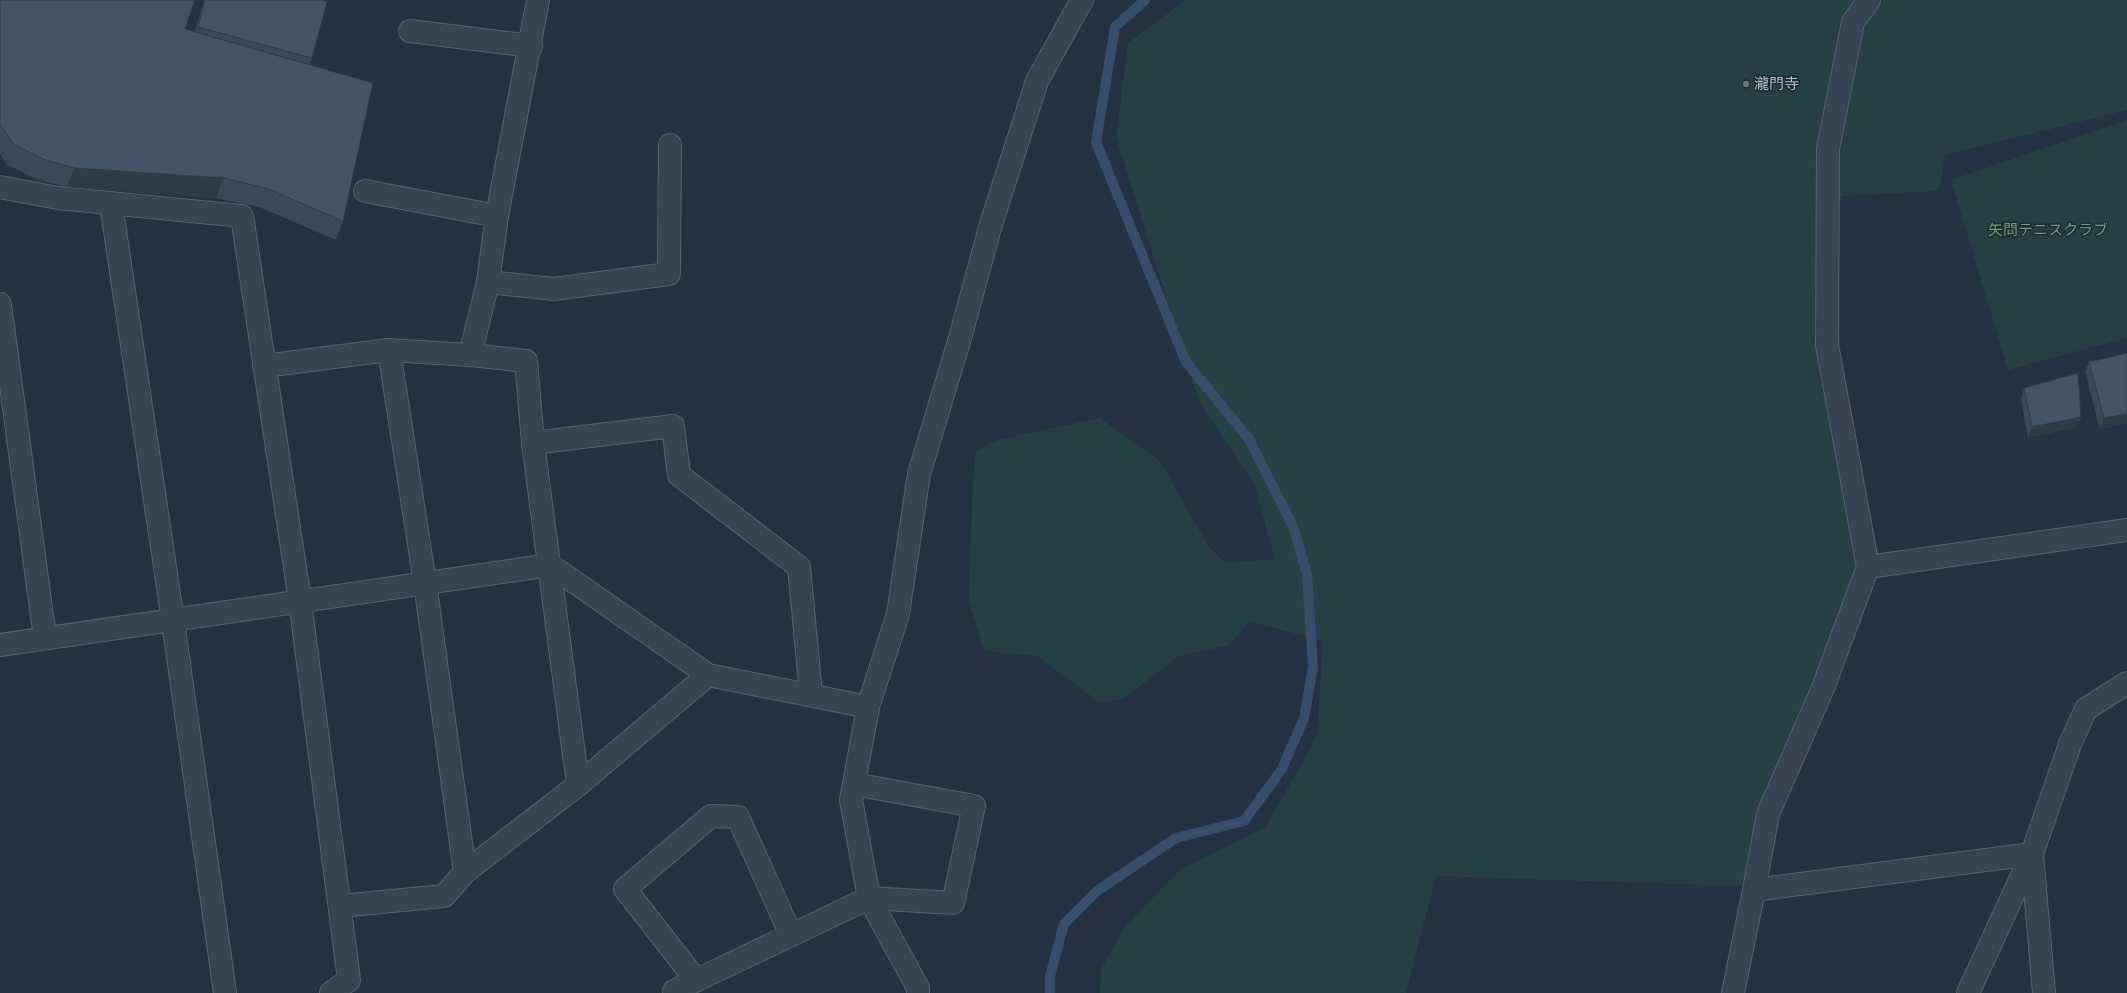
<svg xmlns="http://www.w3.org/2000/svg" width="2127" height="993" font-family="Commissioner,'Noto Sans JP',sans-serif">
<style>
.green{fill:#264144}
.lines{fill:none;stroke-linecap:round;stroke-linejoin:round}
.stream{stroke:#364e6b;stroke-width:10}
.street-casing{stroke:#566270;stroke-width:24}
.street{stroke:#384453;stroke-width:22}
.wall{fill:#3a4859}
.shaded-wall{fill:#303b48}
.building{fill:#445467;stroke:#303b48}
.worship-dot{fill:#6b7280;stroke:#1d2938;stroke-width:1.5}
.labels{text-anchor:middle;stroke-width:3;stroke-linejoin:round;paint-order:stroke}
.poi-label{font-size:15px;fill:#b5bfcd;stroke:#1d2938;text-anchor:start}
.park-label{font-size:15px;fill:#6aa075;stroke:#1d2938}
</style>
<rect width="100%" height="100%" fill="#243243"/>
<g class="green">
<path d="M1186 0H2127V110L1945 155 1939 191 1842 196 1816 272 1818 341 1862 567 1742 886 1436 876 1406 993H1100L1101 969 1126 925 1180 870 1266 827 1317 736 1323 641 1249 621 1230 645 1179 656 1123 699 1099 702 1037 656 984 651 969 601 973 477 976 451 998 440 1100 418 1160 461 1209 547 1225 563 1275 559 1254 484 1199 402 1116 137 1128 43Z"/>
<path d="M2127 120V338L2008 370 1951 180Z"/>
</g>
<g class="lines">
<path class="stream" d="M1050 993V976L1064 924 1097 891 1176 838 1244 821 1282 769 1304 718 1313 667 1307 574 1293 526 1249 439 1186 362 1096 142 1115 27 1145 0"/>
<g class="street-casing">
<g id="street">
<path d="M410 31 531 46"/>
<path d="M0 187 58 198 242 216 300 601 349 980 331 993"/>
<path d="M365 191 497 216"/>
<path d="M111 204 173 621 225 993"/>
<path d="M488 282 554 289 669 274 670 145"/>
<path d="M0 304 45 638"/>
<path d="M389 350 470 355 526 361 533 443 578 785 465 872 425 583Z"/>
<path d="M470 355 488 282 497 216 538 0"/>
<path d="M264 366 389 350"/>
<path d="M533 443 673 426 679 475 799 567 811 694"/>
<path d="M1868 567 2127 530"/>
<path d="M0 645 550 565 708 675 868 707"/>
<path d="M578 785 708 675"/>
<path d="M1754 890 1768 814 1823 688 1868 567 1827 345 1828 149 1853 22 1869 0"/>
<path d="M340 906 444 896 465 872"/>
<path d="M696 980 625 889 711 816 738 817 791 935"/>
<path d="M674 991 869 898 953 903 974 806 854 784"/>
<path d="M918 993V988L869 898 851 800 868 707 898 614 919 474 960 338 991 224 1037 81 1082 0"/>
<path d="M1733 993 1754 890 2032 854 2044 993"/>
<path d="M1968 993 2032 854 2070 744 2086 709 2127 683"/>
</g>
</g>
<use href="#street" class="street"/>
</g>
<g class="wall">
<path d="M0 0 195 31 204 0H321L312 58 309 65 343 221 336 240 259 207 216 198 67 187 36 179 6 164 0 154Z"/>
<path d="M2127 353V423L2100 429 2085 372 2089 362Z"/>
<path d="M2024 388 2081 417 2077 427 2028 438 2021 399Z"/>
</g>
<g class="shaded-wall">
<path d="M74 168 223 178 216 198 67 187Z"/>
<path d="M2127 414V423L2100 429 2104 418Z"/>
<path d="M2081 417 2077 427 2028 438 2032 427Z"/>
</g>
<g class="building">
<path d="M0 0H195L185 29 373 83 343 221 266 188 223 178 74 168 43 159 13 144 0 124Z"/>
<path d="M205 0H321L327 2 312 58 198 27Z"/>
<path d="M2127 353V414L2104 418 2089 362Z"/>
<path d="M2078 373 2081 417 2032 427 2024 388Z"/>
</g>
<circle class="worship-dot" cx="1746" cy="84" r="4"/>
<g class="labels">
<g class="poi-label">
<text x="1754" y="89">瀧門寺</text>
</g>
<g class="park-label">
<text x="2048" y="235">矢問テニスクラブ</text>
</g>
</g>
</svg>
